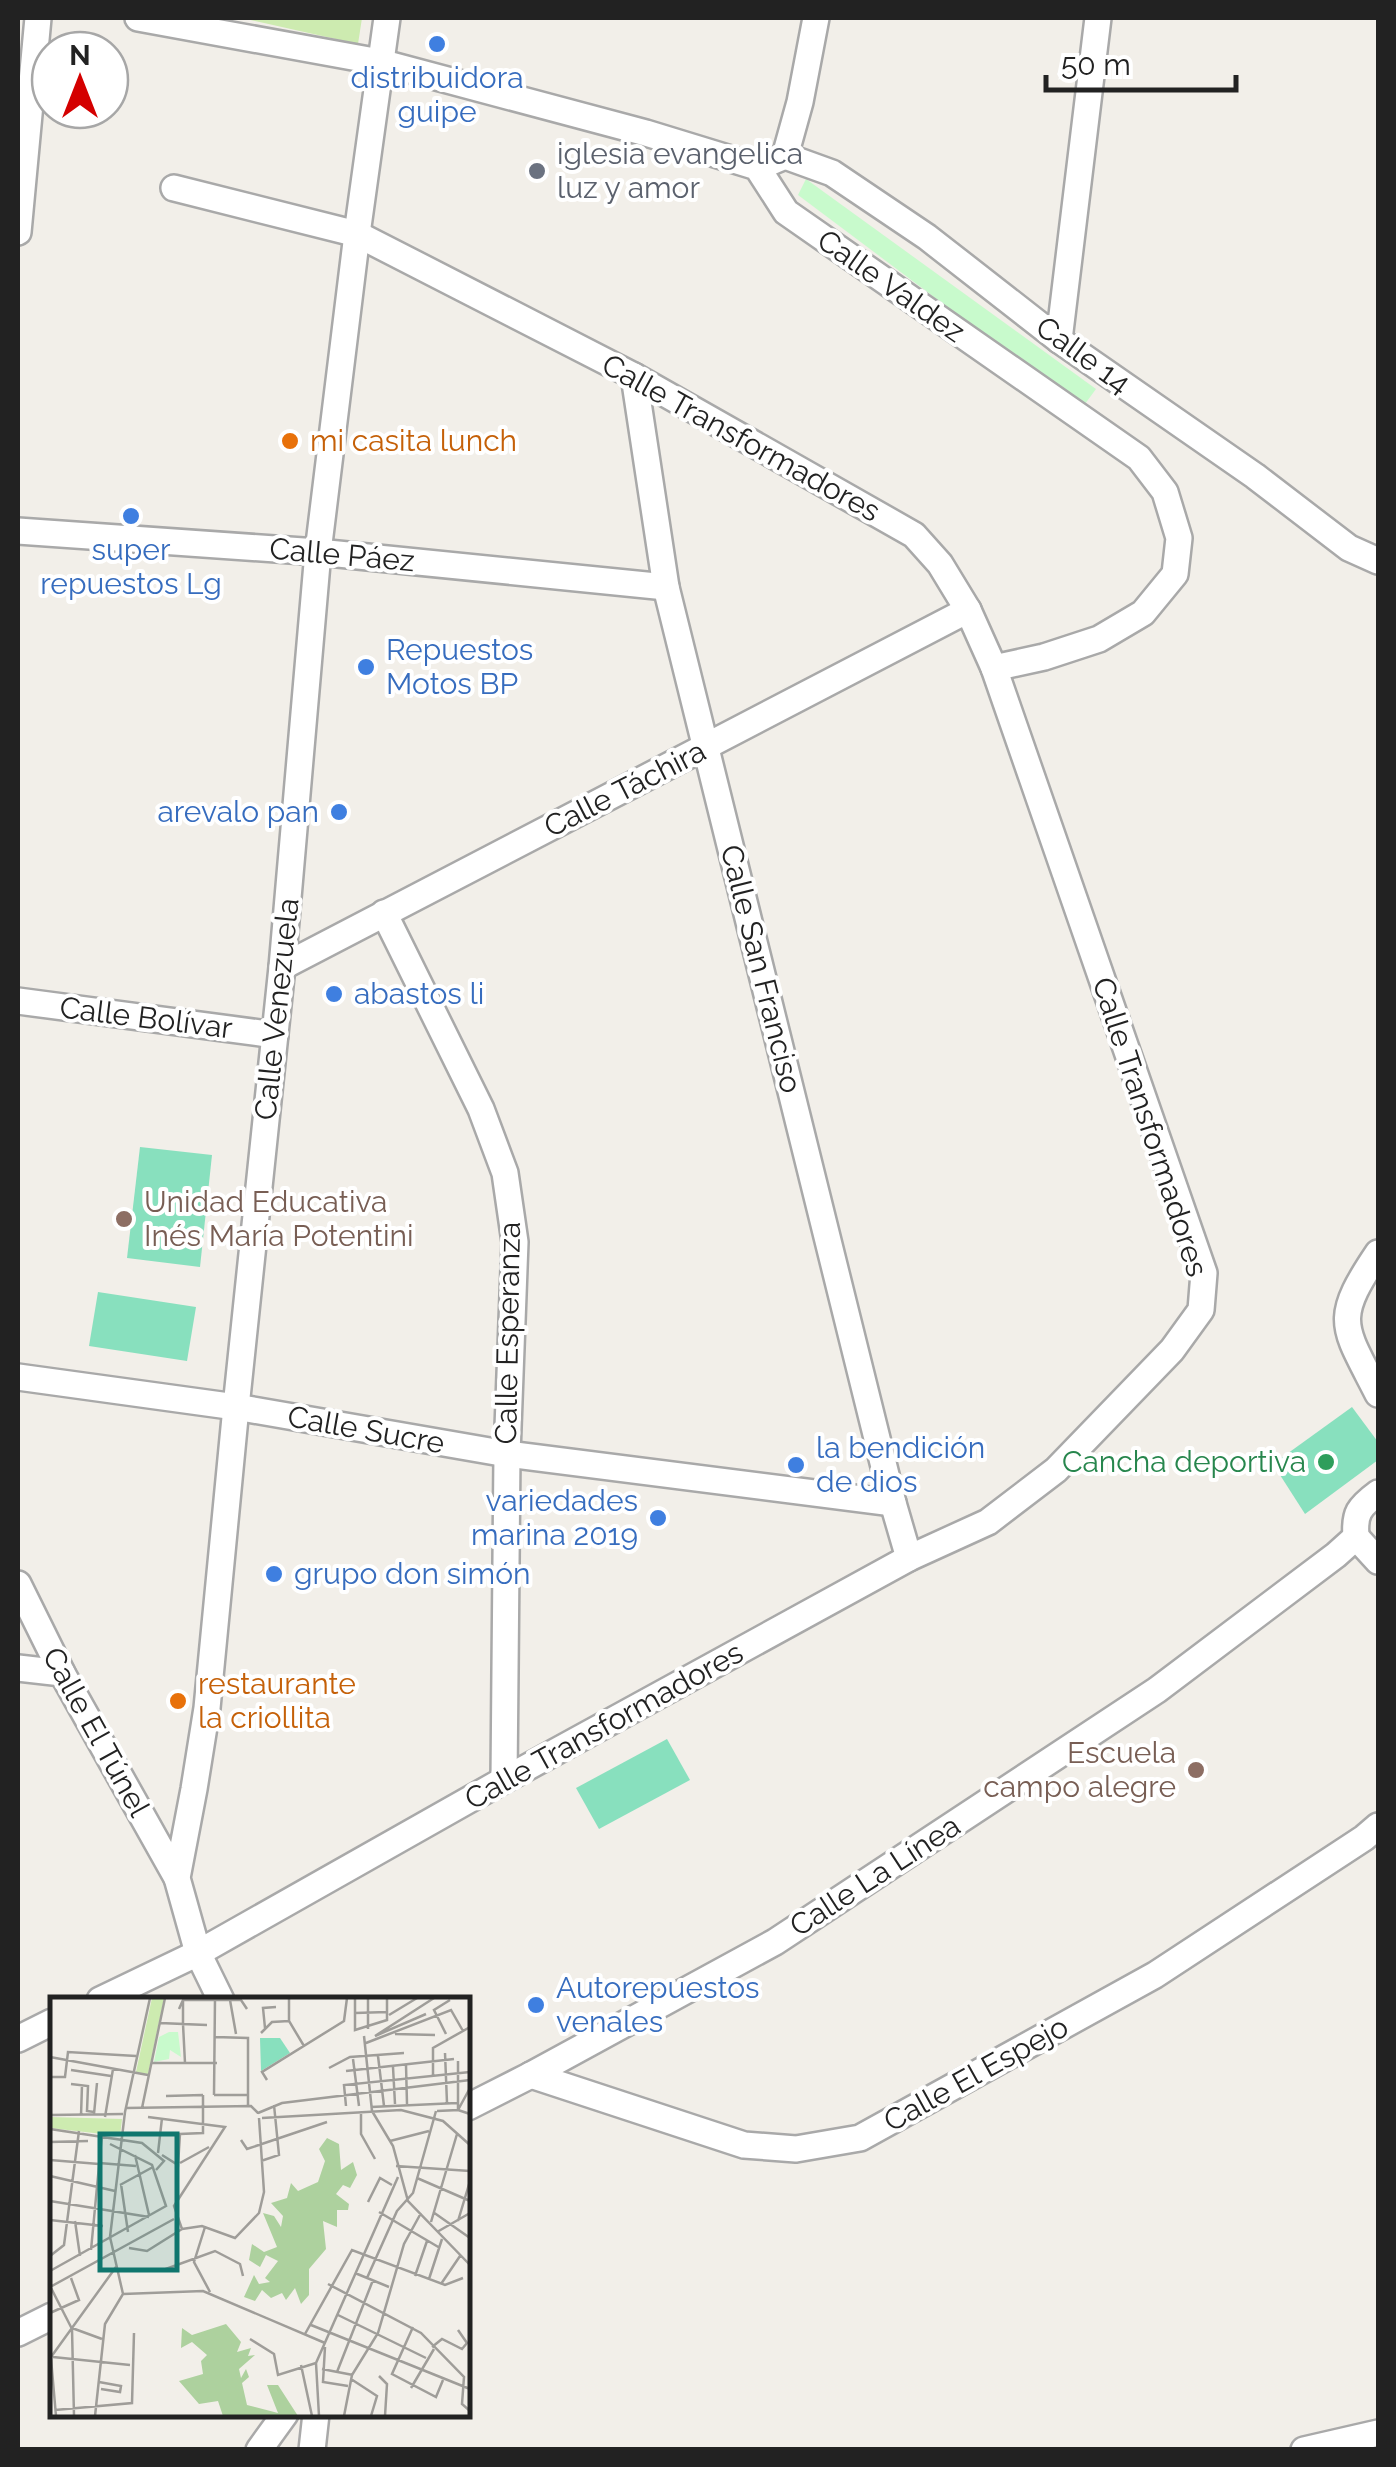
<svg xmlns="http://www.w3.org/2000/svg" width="1396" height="2467" font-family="Raleway,sans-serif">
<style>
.grass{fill:#cdebb0}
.park{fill:#c8facc}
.pitch{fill:#88e0be}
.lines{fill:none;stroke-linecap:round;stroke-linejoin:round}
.minor-casing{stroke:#a9a9a9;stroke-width:30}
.minor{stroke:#fff;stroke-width:25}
.shop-dot{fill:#3f7fe0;stroke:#fff;stroke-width:4}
.worship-dot{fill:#6b7280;stroke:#fff;stroke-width:4}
.food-dot{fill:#e8710a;stroke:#fff;stroke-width:4}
.education-dot{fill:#8d6e63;stroke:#fff;stroke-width:4}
.leisure-dot{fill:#2e9e5b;stroke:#fff;stroke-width:4}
.labels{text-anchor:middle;stroke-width:8;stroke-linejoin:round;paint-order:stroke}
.shop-label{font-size:30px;fill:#366cbe;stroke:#fff;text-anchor:start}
.worship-label{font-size:30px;fill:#5b616d;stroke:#fff;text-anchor:start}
.street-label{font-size:30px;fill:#222;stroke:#fff}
.food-label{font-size:30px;fill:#c56008;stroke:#fff;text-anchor:start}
.education-label{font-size:30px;fill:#785e54;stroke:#fff;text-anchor:start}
.leisure-label{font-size:30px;fill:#27864d;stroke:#fff;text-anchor:end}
.inset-road{fill:none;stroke:#9f9d99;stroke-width:2.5}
.view{fill:#0f766e;fill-opacity:0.15;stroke:#0f766e;stroke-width:5}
.inset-edge{fill:none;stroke:#222;stroke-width:5}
</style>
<rect width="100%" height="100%" fill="#f2efe9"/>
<path class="grass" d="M242 18H362L358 44Z"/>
<path class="park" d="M806 179 1096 389 1082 408 798 195Z"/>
<g class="pitch">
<path d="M140 1147 212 1155 200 1267 127 1258Z"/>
<path d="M98 1292 196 1307 187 1361 89 1346Z"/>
<path d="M1352 1407 1378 1442V1460L1305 1514 1273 1464Z"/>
<path d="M667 1739 690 1780 599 1829 576 1788Z"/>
</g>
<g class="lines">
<g class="minor-casing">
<g id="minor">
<path d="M138 18 380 62 646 133 757 167 786 212 1139 458 1165 492 1179 538 1175 574 1143 613 1099 639 1044 657 994 668"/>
<path d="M785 156 832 173 927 237 1059 340 1255 476 1349 548 1378 561"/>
<path d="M771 162 785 156 800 102 816 18"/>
<path d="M18 232 38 18"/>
<path d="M1059 340 1098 18"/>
<path d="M634 376 666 587 893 1503 909 1558"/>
<path d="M18 531 318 552 666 587"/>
<path d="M384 913 481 1109 505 1173 515 1242 507 1454 504 1780"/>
<path d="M282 967 968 610"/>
<path d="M18 1001 275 1035"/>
<path d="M1378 1253C1332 1321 1343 1325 1378 1394"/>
<path d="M18 1377 236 1407 507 1454 893 1503"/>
<path d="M1356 1537C1354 1513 1359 1507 1378 1493"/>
<path d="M1356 1537 1378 1561"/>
<path d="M18 1584 62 1673 177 1878"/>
<path d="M18 1668 62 1673"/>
<path d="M100 2000 198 1953 504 1780 909 1558 988 1522 1056 1470 1172 1350 1201 1310 1204 1273 994 668 968 610 940 564 914 535 634 376 357 234 174 188"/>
<path d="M221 2000 198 1953 177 1878 194 1789 207 1708 236 1407 282 967 318 552 357 234 387 18"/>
<path d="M18 2039 52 2022"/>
<path d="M531 2075 744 2145 796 2149 860 2138 1155 1975 1364 1838 1378 1826"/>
<path d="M468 2107 531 2075 775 1942 1157 1690 1336 1555 1356 1537"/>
<path d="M18 2333 52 2316"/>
<path d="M259 2450 285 2414"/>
<path d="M312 2450 316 2414"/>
<path d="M1304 2450 1378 2433"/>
</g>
</g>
<use href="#minor" class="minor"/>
</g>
<g class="shop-dot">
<circle cx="437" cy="44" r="10"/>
<circle cx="131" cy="516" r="10"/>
<circle cx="366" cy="667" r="10"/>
<circle cx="339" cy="812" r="10"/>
<circle cx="334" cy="994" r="10"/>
<circle cx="796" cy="1465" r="10"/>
<circle cx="658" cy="1518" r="10"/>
<circle cx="274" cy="1574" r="10"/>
<circle cx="536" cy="2005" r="10"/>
</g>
<circle class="worship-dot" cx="537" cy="171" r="10"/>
<g class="food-dot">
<circle cx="290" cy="441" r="10"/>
<circle cx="178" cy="1701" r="10"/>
</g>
<g class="education-dot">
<circle cx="124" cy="1219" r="10"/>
<circle cx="1196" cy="1770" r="10"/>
</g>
<circle class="leisure-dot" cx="1326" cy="1462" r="10"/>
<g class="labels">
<g class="shop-label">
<text x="437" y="88" text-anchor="middle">distribuidora<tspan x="437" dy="34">guipe</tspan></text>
<text x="131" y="560" text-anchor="middle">super<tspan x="131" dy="34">repuestos Lg</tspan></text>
<text x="386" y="660">Repuestos<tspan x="386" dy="34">Motos BP</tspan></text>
<text x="319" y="822" text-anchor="end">arevalo pan</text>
<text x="354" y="1004">abastos li</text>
<text x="816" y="1458">la bendición<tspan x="816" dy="34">de dios</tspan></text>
<text x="638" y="1511" text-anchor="end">variedades<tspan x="638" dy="34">marina 2019</tspan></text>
<text x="294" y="1584">grupo don simón</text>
<text x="556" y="1998">Autorepuestos<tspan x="556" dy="34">venales</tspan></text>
</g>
<g class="worship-label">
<text x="557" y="164">iglesia evangelica<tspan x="557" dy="34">luz y amor</tspan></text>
</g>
<g class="street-label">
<text transform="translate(891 286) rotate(35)" y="10">Calle Valdez</text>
<text transform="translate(1083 355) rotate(36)" y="10">Calle 14</text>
<text transform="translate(741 438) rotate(29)" y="10">Calle Transformadores</text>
<text transform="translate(342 555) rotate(5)" y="10">Calle Páez</text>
<text transform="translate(625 789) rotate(-27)" y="10">Calle Táchira</text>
<text transform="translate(761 969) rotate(76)" y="10">Calle San Franciso</text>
<text transform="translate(277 1009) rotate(-84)" y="10">Calle Venezuela</text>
<text transform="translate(146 1018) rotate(7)" y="10">Calle Bolívar</text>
<text transform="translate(1150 1127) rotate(72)" y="10">Calle Transformadores</text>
<text transform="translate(508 1333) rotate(-89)" y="10">Calle Esperanza</text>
<text transform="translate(366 1430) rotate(10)" y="10">Calle Sucre</text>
<text transform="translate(604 1726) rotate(-29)" y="10">Calle Transformadores</text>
<text transform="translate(96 1732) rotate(61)" y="10">Calle El Túnel</text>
<text transform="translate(875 1876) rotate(-33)" y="10">Calle La Línea</text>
<text transform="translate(976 2074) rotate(-29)" y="10">Calle El Espejo</text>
</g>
<g class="food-label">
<text x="310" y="451">mi casita lunch</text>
<text x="198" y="1694">restaurante<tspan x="198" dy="34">la criollita</tspan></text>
</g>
<g class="education-label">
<text x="144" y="1212">Unidad Educativa<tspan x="144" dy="34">Inés María Potentini</tspan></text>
<text x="1176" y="1763" text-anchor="end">Escuela<tspan x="1176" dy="34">campo alegre</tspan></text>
</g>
<g class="leisure-label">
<text x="1306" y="1472">Cancha deportiva</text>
</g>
</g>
<g transform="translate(50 1997)">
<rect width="420" height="420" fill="#f2efe9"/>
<path d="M102 1H114L98 77 86 75ZM0 120 72 122 70 139 0 131Z" fill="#cdebb0"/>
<path d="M277 141 289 147 291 173 303 165 307 178 300 191 293 188 286 197 299 207 298 213H287V230L273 224 276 252 259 272V298L251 307 245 291 236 303 232 296 221 301 212 293 205 304 194 300 204 278 209 287 220 285 215 281 228 264 216 258 210 270 199 263 202 247 214 255 227 250 213 216 224 219 231 230 233 219 221 206 237 201 241 186 248 194 268 185 275 164 269 152ZM176 327 191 345 187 355 201 351 198 359 205 358 189 372 191 381 196 372 199 380 192 386 197 408 228 416 217 388H228L248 419H173L168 404 149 407 129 384 153 377 151 364 157 358 142 345 131 351 132 331 142 338Z" fill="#add19e"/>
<path d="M119 35H128L131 60 120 53 119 62 104 65 109 40Z" fill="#c8facc"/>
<path d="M210 41H230L240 56 211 74Z" fill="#88e0be"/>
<path class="inset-road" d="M239 1V24L254 49M305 1V33L337 23V1M318 1V32M180 3 186 37M133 4V27L157 28M129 12 133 3H191L197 12M305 16 337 15M376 17 325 39 384 1M339 18 367 1M110 26 133 27 135 66M215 31 213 11 226 10M211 36 222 25 239 24M345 37 385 38M396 37 384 13 400 3M314 39 322 114 343 149 358 204 420 268M165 40 198 41V110M316 46 401 13 413 34M395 56 397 106M328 59 334 109M0 60 98 78M303 62 309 109M101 66H167M356 68 357 107M343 70 345 107M279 71 300 60 354 56M21 73 61 79M296 74 404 62M383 78V51L420 30M0 80H15L18 55 86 59M217 83 212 75 294 24 297 1M21 87 38 89 37 114 44 115M420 91 408 113 420 117M164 98 165 1M164 98H198M116 99 153 98M296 109 294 88 420 75M321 110 407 106M76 111 201 109 208 116M92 111 115 1M387 114 408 113V64M311 115V137L325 162M208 116 232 106 420 83M44 117 47 86M0 118 73 117M31 119 32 88M55 120 63 72M212 121 351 113 393 124 420 148M0 132 92 146 114 164 106 173M191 143 197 152 277 125M340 144 379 134M0 145 38 144M108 156 112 121M85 158 99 218M112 158 128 168 130 137 153 136V98M0 163 49 167M211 164 229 158 224 108M49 166 86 169M130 166 159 150M346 169 420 174M0 179 65 194M367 181 420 204M71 187 78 235M70 188 103 170M0 204 99 220M318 205 330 181 342 188M329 215 390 251M383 215 420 241M0 223 53 229M25 224 30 259M408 224 420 184M381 225 407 137M155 230 144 265 160 295M132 232 152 229 185 241 209 216 214 195 209 121M387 235 420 216M79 251 97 254 132 232 124 209 175 130 98 120M41 253 52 137M0 259 14 248 29 134M113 273 165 254 190 267 193 279M0 274 116 209 102 168 60 147M305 276 339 290M365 279 377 244M317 281 347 214 363 196 386 114M379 282 392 242M278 287 371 336 414 380 412 407 420 414M391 287 410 259M0 289 22 332 24 419M0 290 124 222M73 297 153 294 275 346M0 316 29 303 21 281M288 318 376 361M261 328 420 392M363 330 342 377 386 400 393 383M22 331 52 342M255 337 302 253 395 288 413 281M200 342 224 357 228 378 266 366M0 350 6 419M275 350 273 385 298 389M382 350 392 342 412 352 417 346 408 333M1 360 66 270M3 360 80 368M251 368 262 419M272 372 303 378M287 375 323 283M329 379 337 387 335 419M301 382 327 399 321 419M49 385 71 389 70 395 51 392M361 391 384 352M5 413 82 406 84 336M45 419 55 327 73 297 60 240 75 115 100 1M269 419 266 366 348 180M294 419 302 378 328 336 354 247 371 216"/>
<path class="view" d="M50 137H127V273H50Z"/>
<rect width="420" height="420" class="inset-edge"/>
</g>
<rect width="1396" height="2467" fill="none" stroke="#222222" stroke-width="40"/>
<g transform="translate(80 80)"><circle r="48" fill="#ffffff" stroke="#a7a7a7" stroke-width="2.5"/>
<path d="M0-8L18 38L0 25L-18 38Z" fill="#d40000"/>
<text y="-15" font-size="28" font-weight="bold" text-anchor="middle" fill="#222222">N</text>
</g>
<path d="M1046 75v15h190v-15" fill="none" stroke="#222222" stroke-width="5"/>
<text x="1061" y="75" font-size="30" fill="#222222" stroke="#ffffff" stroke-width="8" paint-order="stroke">50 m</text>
</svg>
